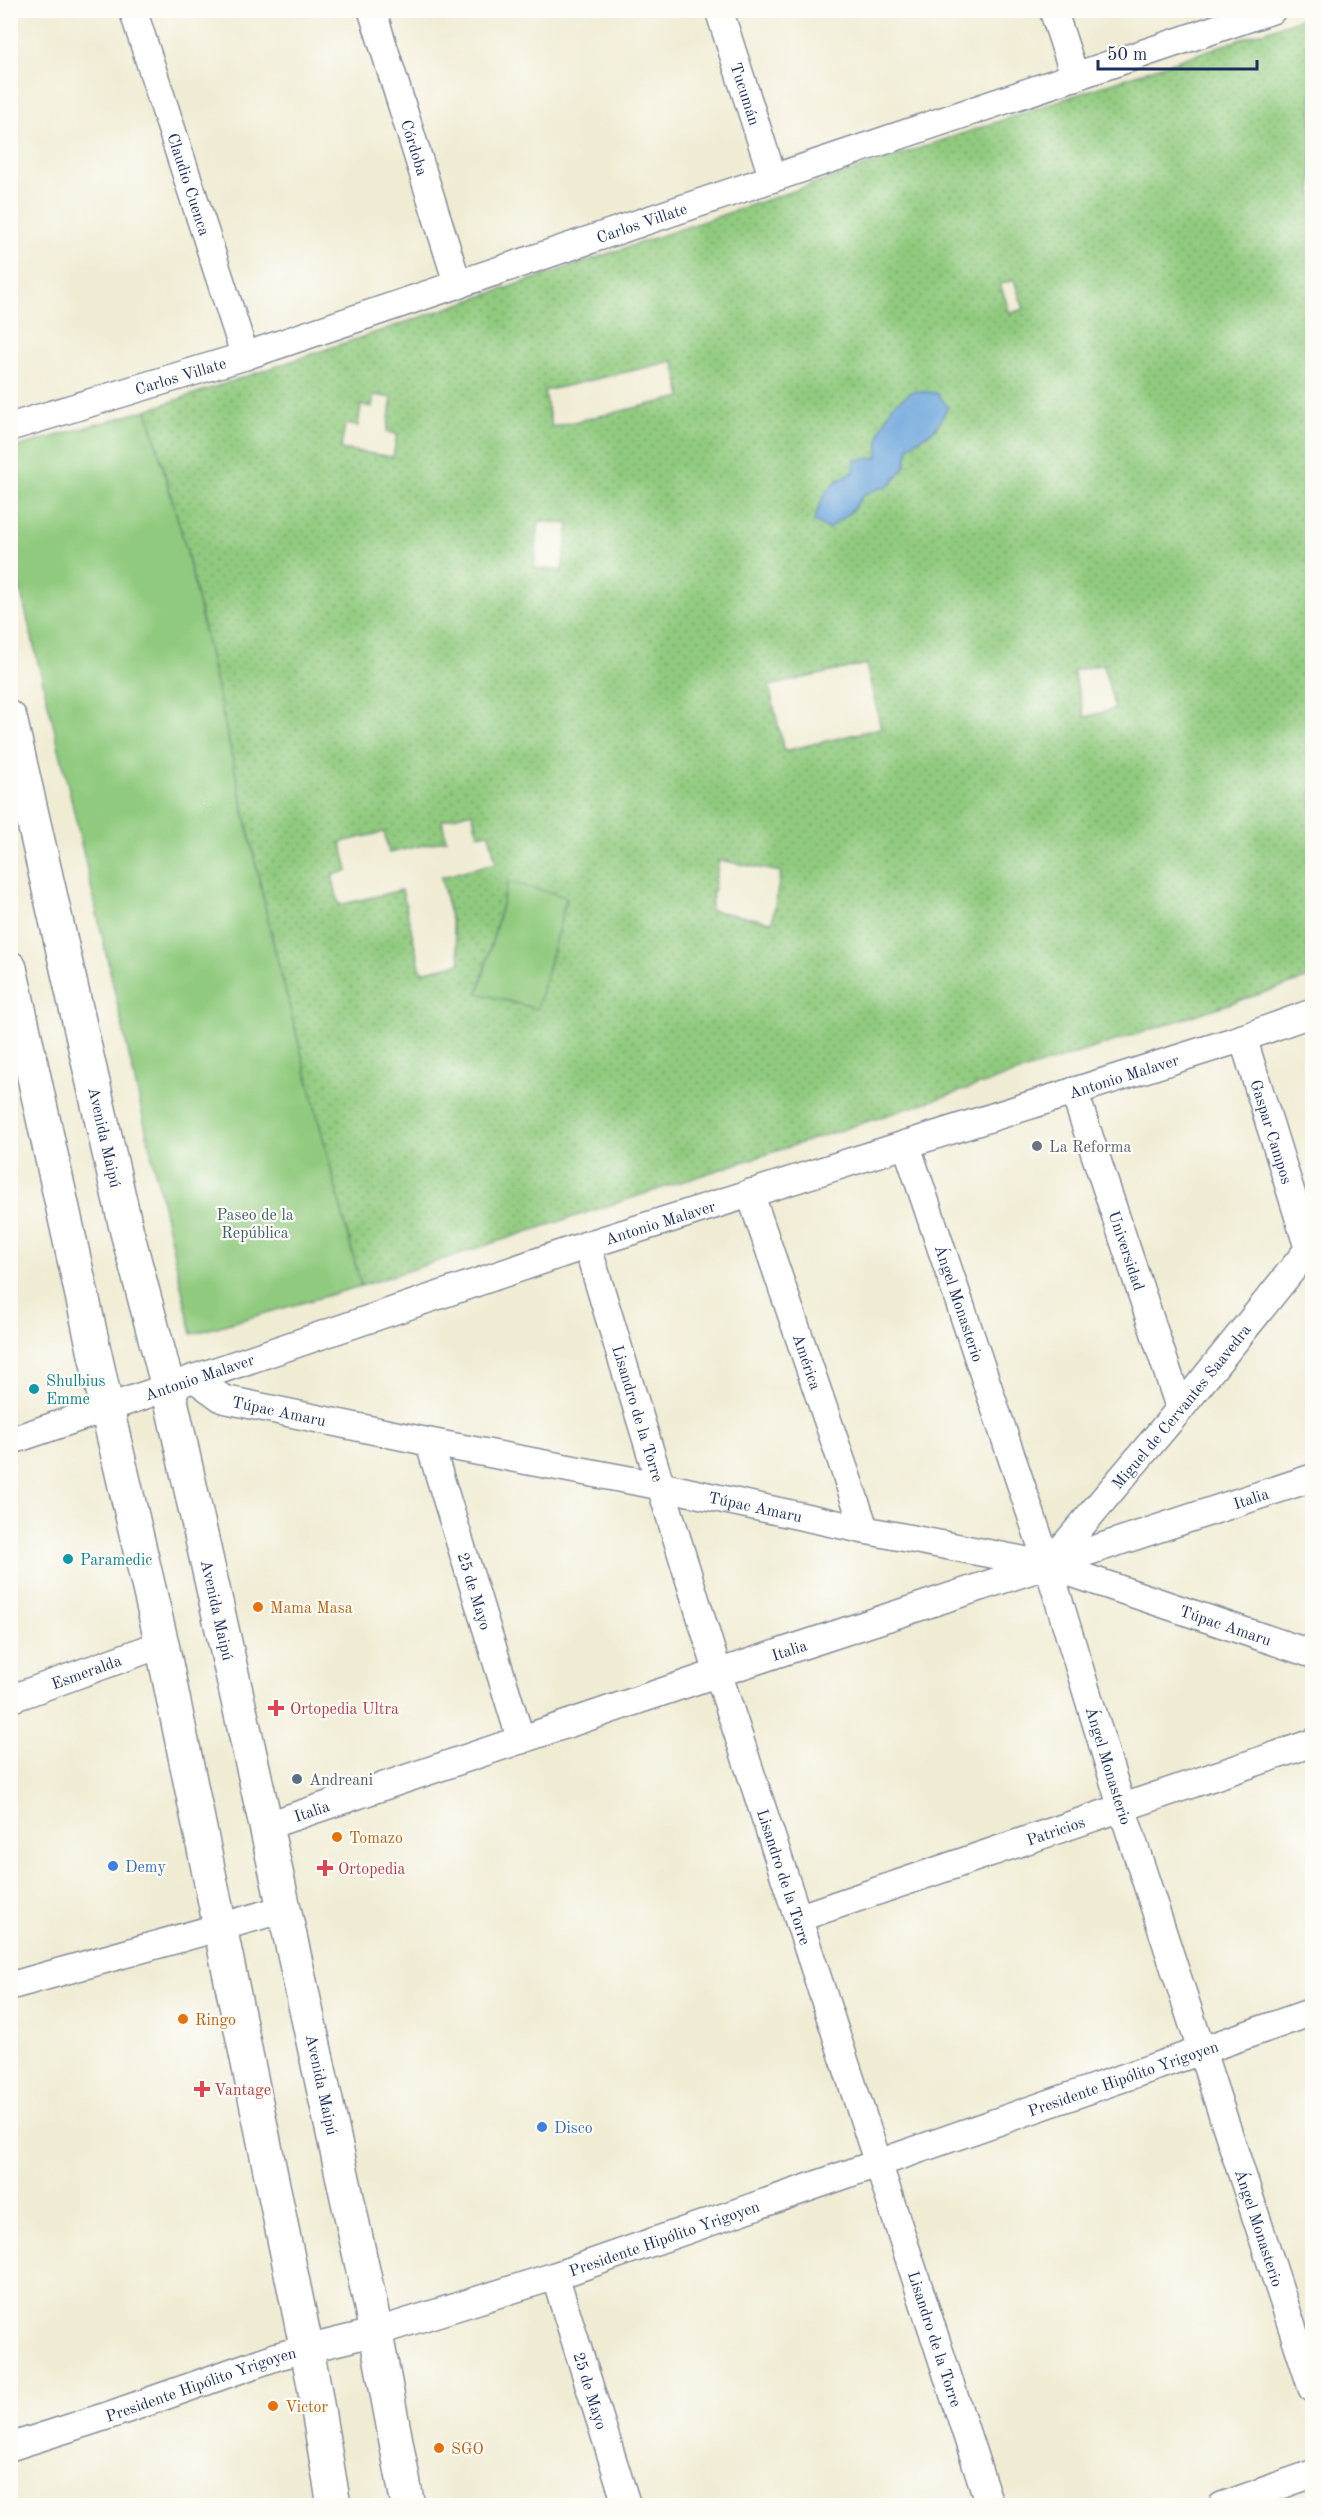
<svg xmlns="http://www.w3.org/2000/svg" width="1323" height="2516" font-family="'Old Standard TT',serif">
<style>
.green{fill:#90ca7e;stroke:#567c6e;stroke-width:1.5}
.garden{fill:url(#garden-dots);stroke:#567c6e;stroke-width:1.5;fill-rule:evenodd}
.water{fill:#6ca6dc;stroke:#446a9d;stroke-width:1.5}
.lines{fill:none;stroke-linecap:round;stroke-linejoin:round}
.minor-casing{stroke:#868e99;stroke-width:30}
.major-casing{stroke:#868e99;stroke-width:36}
.minor{stroke:#fff;stroke-width:27}
.major{stroke:#fff;stroke-width:33}
.worship-dot{fill:#6b7280;stroke:#fdfcf7;stroke-width:2}
.culture-dot{fill:#0f9aa8;stroke:#fdfcf7;stroke-width:2}
.food-dot{fill:#e8710a;stroke:#fdfcf7;stroke-width:2}
.health-dot{fill:#e0444e;stroke:#fdfcf7;stroke-width:2}
.service-dot{fill:#5c6f8a;stroke:#fdfcf7;stroke-width:2}
.shop-dot{fill:#3f7fe0;stroke:#fdfcf7;stroke-width:2}
.labels{text-anchor:middle;stroke-width:4.5;stroke-linejoin:round;paint-order:stroke}
.street-label{font-size:16px;fill:#1b2f5e;stroke:#fdfcf7}
.worship-label{font-size:16px;fill:#5b616d;stroke:#fdfcf7;text-anchor:start}
.park-label{font-size:16px;fill:#3e5e68;stroke:#fdfcf7}
.culture-label{font-size:16px;fill:#0d838f;stroke:#fdfcf7;text-anchor:start}
.food-label{font-size:16px;fill:#c56008;stroke:#fdfcf7;text-anchor:start}
.health-label{font-size:16px;fill:#be3a42;stroke:#fdfcf7;text-anchor:start}
.service-label{font-size:16px;fill:#4e5e75;stroke:#fdfcf7;text-anchor:start}
.shop-label{font-size:16px;fill:#366cbe;stroke:#fdfcf7;text-anchor:start}
</style>
<defs>
<pattern id="garden-dots" width="8" height="8" patternUnits="userSpaceOnUse" patternTransform="scale(1.5)"><rect width="8" height="8" fill="#90ca7e"/><path d="M2 2h.1M6 6h.1" fill="none" stroke="#75a46a" stroke-width="1.8" stroke-linecap="round"/></pattern>
</defs>
<rect width="100%" height="100%" fill="#fdfcf7"/>
<filter id="ink" filterUnits="userSpaceOnUse"><feTurbulence type="fractalNoise" baseFrequency=".0167" numOctaves="2"/><feDisplacementMap in="SourceGraphic" scale="12" xChannelSelector="R" yChannelSelector="G"/><feConvolveMatrix kernelMatrix="1 2 1 2 8 2 1 2 1" color-interpolation-filters="sRGB"/></filter>
<filter id="wash" filterUnits="userSpaceOnUse"><feTurbulence type="fractalNoise" baseFrequency=".008" numOctaves="4" result="noise"/><feDisplacementMap in="SourceGraphic" scale="24" xChannelSelector="R" yChannelSelector="G"/><feGaussianBlur stdDeviation="1.35" result="paint"/><feColorMatrix in="noise" values="0 0 0 0 0 0 0 0 0 0 0 0 0 0 0 0 0 1.4 0 .05"/><feComposite in="paint" operator="in"/></filter>
<g filter="url(#wash)">
<rect width="100%" height="100%" fill="#f0ecd4"/>
<g class="green">
<path d="M147 410 187 552 273 942 361 1286 192 1334 68 785 11 552 10 449Z"/>
<path d="M508 881 567 897 537 1010 478 994Z"/>
</g>
<path class="garden" d="M1312 15V977L361 1286 273 942 187 552 147 410ZM1014 280 1024 309 1010 313 1000 284ZM674 361 682 397 552 427 544 391ZM374 395 392 398 387 432 397 434 393 457 341 449 345 424 358 426 361 405 372 407ZM935 429 909 446 905 467 890 485 864 493 851 512 837 480 854 472 878 457 880 432ZM539 521 569 524 562 571 534 568ZM866 664 881 728 784 751 769 686ZM1103 664 1115 709 1085 717 1073 671ZM472 812 478 835 489 833 496 863 441 877 461 963 421 972 402 890 339 905 332 875 348 871 341 842 384 832 389 853 446 840 442 820ZM719 860 781 872 772 922 710 910ZM508 882 567 897 537 1009 478 993Z"/>
<path class="water" d="M913 391 937 393 948 407 935 429 909 446 905 467 890 485 864 494 851 511 828 529 814 521C823 494 827 484 854 472L855 460 878 457 880 432 892 406Z"/>
</g>
<g filter="url(#ink)">
<g class="lines">
<g class="minor-casing">
<g id="minor">
<path id="s1" d="M133 10 245 356"/>
<path id="s2" d="M372 10 458 285"/>
<path id="s3" d="M719 10 773 178"/>
<path d="M1053 10 1075 77"/>
<path id="s4" d="M10 427 245 356 1272 10"/>
<path id="s5" d="M1243 1038 1312 1260"/>
<path id="s6" d="M1074 1091 1180 1409"/>
<path id="s7" d="M906 1144 1048 1565 1122 1808 1312 2388"/>
<path id="s8" d="M750 1193 865 1530"/>
<path id="s9" d="M587 1245 718 1673 990 2506"/>
<path id="s10" d="M194 1378 223 1399 429 1442 661 1486 865 1530 1048 1565 1312 1654"/>
<path id="s11" d="M10 1441 587 1245 1243 1038 1312 1013"/>
<path id="s12" d="M429 1442 521 1740"/>
<path id="s13" d="M1048 1565 1180 1409 1312 1245"/>
<path id="s14" d="M10 1699 162 1644"/>
<path id="s15" d="M266 1826 718 1673 1312 1478"/>
<path id="s16" d="M798 1918 1312 1743"/>
<path d="M10 1986 284 1909"/>
<path id="s17" d="M555 2276 627 2506"/>
<path id="s18" d="M10 2447 113 2414 278 2356 376 2332 555 2276 1312 2012"/>
<path d="M1222 2506 1312 2474"/>
</g>
</g>
<g class="major-casing">
<g id="major">
<path id="s19" d="M10 718 127 1232 168 1387 266 1826 371 2307 408 2506"/>
<path d="M10 968 107 1409 162 1644 313 2380 334 2506"/>
</g>
</g>
<use href="#minor" class="minor"/>
<use href="#major" class="major"/>
</g>
</g>
<circle class="worship-dot" cx="1037" cy="1146" r="6"/>
<g class="culture-dot">
<circle cx="34" cy="1389" r="6"/>
<circle cx="68" cy="1559" r="6"/>
</g>
<g class="food-dot">
<circle cx="258" cy="1607" r="6"/>
<circle cx="337" cy="1837" r="6"/>
<circle cx="183" cy="2019" r="6"/>
<circle cx="273" cy="2406" r="6"/>
<circle cx="439" cy="2448" r="6"/>
</g>
<g class="health-dot">
<path d="M273 1699h6v6h6v6h-6v6h-6v-6h-6v-6h6z"/>
<path d="M322 1859h6v6h6v6h-6v6h-6v-6h-6v-6h6z"/>
<path d="M199 2080h6v6h6v6h-6v6h-6v-6h-6v-6h6z"/>
</g>
<circle class="service-dot" cx="297" cy="1779" r="6"/>
<g class="shop-dot">
<circle cx="113" cy="1866" r="6"/>
<circle cx="542" cy="2127" r="6"/>
</g>
<g class="labels">
<g class="street-label">
<text dy="6" stroke="none"><textPath href="#s3" startOffset="88">Tucumán</textPath></text>
<text dy="6" stroke="none"><textPath href="#s2" startOffset="144">Córdoba</textPath></text>
<text dy="6" stroke="none"><textPath href="#s1" startOffset="183">Claudio Cuenca</textPath></text>
<text dy="6" stroke="none"><textPath href="#s4" startOffset="664">Carlos Villate</textPath></text>
<text dy="6" stroke="none"><textPath href="#s4" startOffset="178">Carlos Villate</textPath></text>
<text dy="6" stroke="none"><textPath href="#s11" startOffset="1172">Antonio Malaver</textPath></text>
<text dy="6" stroke="none"><textPath href="#s5" startOffset="98">Gaspar Campos</textPath></text>
<text dy="6" stroke="none"><textPath href="#s19" startOffset="430">Avenida Maipú</textPath></text>
<text dy="6" stroke="none"><textPath href="#s11" startOffset="686">Antonio Malaver</textPath></text>
<text dy="6" stroke="none"><textPath href="#s6" startOffset="168">Universidad</textPath></text>
<text dy="6" stroke="none"><textPath href="#s7" startOffset="168">Ángel Monasterio</textPath></text>
<text dy="6" stroke="none"><textPath href="#s8" startOffset="178">América</textPath></text>
<text dy="6" stroke="none"><textPath href="#s11" startOffset="200">Antonio Malaver</textPath></text>
<text dy="6" stroke="none"><textPath href="#s13" startOffset="207">Miguel de Cervantes Saavedra</textPath></text>
<text dy="6" stroke="none"><textPath href="#s10" startOffset="93">Túpac Amaru</textPath></text>
<text dy="6" stroke="none"><textPath href="#s9" startOffset="176">Lisandro de la Torre</textPath></text>
<text dy="6" stroke="none"><textPath href="#s15" startOffset="1038">Italia</textPath></text>
<text dy="6" stroke="none"><textPath href="#s10" startOffset="579">Túpac Amaru</textPath></text>
<text dy="6" stroke="none"><textPath href="#s12" startOffset="156">25 de Mayo</textPath></text>
<text dy="6" stroke="none"><textPath href="#s19" startOffset="916">Avenida Maipú</textPath></text>
<text dy="6" stroke="none"><textPath href="#s10" startOffset="1065">Túpac Amaru</textPath></text>
<text dy="6" stroke="none"><textPath href="#s15" startOffset="552">Italia</textPath></text>
<text dy="6" stroke="none"><textPath href="#s14" startOffset="81">Esmeralda</textPath></text>
<text dy="6" stroke="none"><textPath href="#s7" startOffset="654">Ángel Monasterio</textPath></text>
<text dy="6" stroke="none"><textPath href="#s15" startOffset="48">Italia</textPath></text>
<text dy="6" stroke="none"><textPath href="#s16" startOffset="272">Patricios</textPath></text>
<text dy="6" stroke="none"><textPath href="#s9" startOffset="662">Lisandro de la Torre</textPath></text>
<text dy="6" stroke="none"><textPath href="#s18" startOffset="1173">Presidente Hipólito Yrigoyen</textPath></text>
<text dy="6" stroke="none"><textPath href="#s19" startOffset="1402">Avenida Maipú</textPath></text>
<text dy="6" stroke="none"><textPath href="#s7" startOffset="1140">Ángel Monasterio</textPath></text>
<text dy="6" stroke="none"><textPath href="#s18" startOffset="687">Presidente Hipólito Yrigoyen</textPath></text>
<text dy="6" stroke="none"><textPath href="#s9" startOffset="1148">Lisandro de la Torre</textPath></text>
<text dy="6" stroke="none"><textPath href="#s18" startOffset="201">Presidente Hipólito Yrigoyen</textPath></text>
<text dy="6" stroke="none"><textPath href="#s17" startOffset="120">25 de Mayo</textPath></text>
</g>
<g class="worship-label">
<text x="1049" y="1152">La Reforma</text>
</g>
<g class="park-label">
<text x="255" y="1220">Paseo de la<tspan x="255" dy="18">República</tspan></text>
</g>
<g class="culture-label">
<text x="46" y="1386">Shulbius<tspan x="46" dy="18">Emme</tspan></text>
<text x="80" y="1565">Paramedic</text>
</g>
<g class="food-label">
<text x="270" y="1613">Mama Masa</text>
<text x="349" y="1843">Tomazo</text>
<text x="195" y="2025">Ringo</text>
<text x="285" y="2412">Victor</text>
<text x="451" y="2454">SGO</text>
</g>
<g class="health-label">
<text x="290" y="1714">Ortopedia Ultra</text>
<text x="338" y="1874">Ortopedia</text>
<text x="214" y="2095">Vantage</text>
</g>
<g class="service-label">
<text x="309" y="1785">Andreani</text>
</g>
<g class="shop-label">
<text x="125" y="1872">Demy</text>
<text x="554" y="2133">Disco</text>
</g>
</g>
<rect width="1323" height="2516" fill="none" stroke="#fdfcf7" stroke-width="36"/>
<path d="M1098 60v9h159v-9" fill="none" stroke="#1b2f5e" stroke-width="3"/>
<text x="1107" y="60" font-size="18" fill="#1b2f5e" stroke="#fdfcf7" stroke-width="4.5" paint-order="stroke">50 m</text>
</svg>
